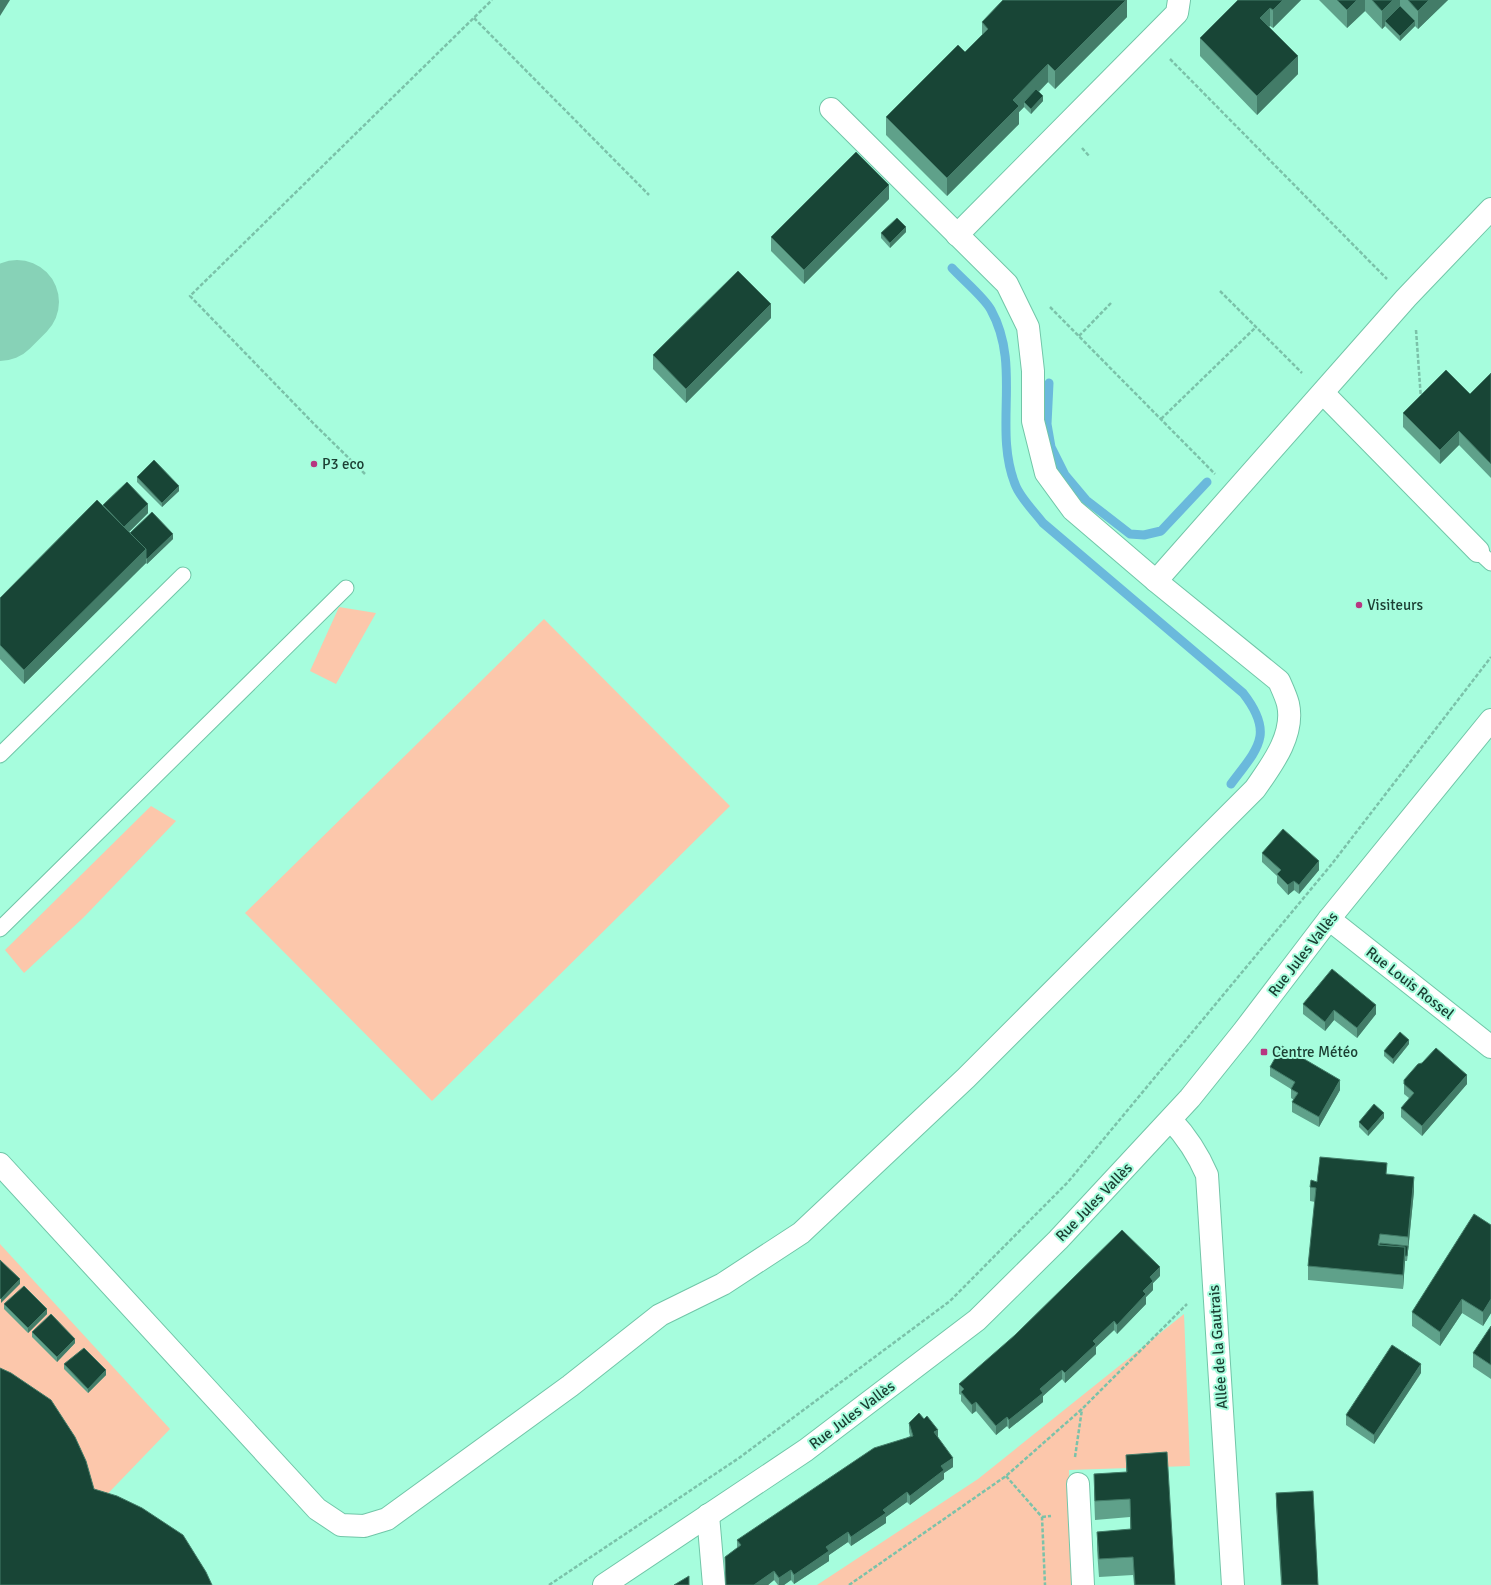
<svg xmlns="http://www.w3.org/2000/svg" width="1491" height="1585" font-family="Signika,sans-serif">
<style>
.green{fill:#fcc7ab}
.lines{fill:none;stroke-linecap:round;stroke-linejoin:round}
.stream{stroke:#6ab9dc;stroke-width:9}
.taxiway{stroke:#87d2b7;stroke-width:84}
.service-casing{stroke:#71c6a8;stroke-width:17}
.minor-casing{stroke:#71c6a8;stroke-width:24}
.tertiary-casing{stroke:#71c6a8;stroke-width:24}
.path{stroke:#7bc2a9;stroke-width:2.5;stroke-dasharray:4 2;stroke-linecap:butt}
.service{stroke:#fff;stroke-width:15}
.minor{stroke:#fff;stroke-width:22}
.tertiary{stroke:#fff;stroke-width:22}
.wall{fill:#5fa18a}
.shaded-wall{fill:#437c68}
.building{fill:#184536;stroke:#437c68}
.poi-dot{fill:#b73681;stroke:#a6fddd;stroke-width:1.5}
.labels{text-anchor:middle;stroke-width:4;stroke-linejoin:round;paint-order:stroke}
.poi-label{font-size:15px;fill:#1c4034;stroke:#a6fddd;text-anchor:start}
.street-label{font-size:15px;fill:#1c4034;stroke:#a6fddd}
</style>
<rect width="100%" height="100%" fill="#a6fddd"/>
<g class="green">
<path d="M339 607 376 613 336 684 310 671Z"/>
<path d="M544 619 730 806 432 1101 245 913Z"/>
<path d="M151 806 176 821 84 917 24 973 5 950Z"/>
<path d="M0 1244 170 1429 94 1508 0 1386Z"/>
<path d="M1184 1314 1190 1466 1069 1470 1074 1585H817L978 1479Z"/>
</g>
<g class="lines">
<g class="stream">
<path d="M952 268C962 279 985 298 991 310 1022 366 993 428 1015 484 1020 498 1034 511 1043 523L1243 693C1275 734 1258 748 1231 784"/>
<path d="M1049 383 1047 424 1051 447 1065 475 1086 500 1130 534 1144 535 1161 531 1207 482"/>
</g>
<path class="taxiway" d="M0 319 17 302"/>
<g class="service-casing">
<g id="service">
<path d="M1478 551 1491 563"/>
<path d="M0 755 183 575"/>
<path d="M0 929 346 588"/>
</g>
</g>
<g class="minor-casing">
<g id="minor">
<path d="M831 109 1007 284 1028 327 1033 371V421L1046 473 1073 510 1156 581"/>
<path d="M957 235 1177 13 1179 0"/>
<path d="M1323 393 1478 551"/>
<path d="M1329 919 1491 1047"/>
<path d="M1171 1120C1187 1137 1198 1154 1207 1175L1233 1585"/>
<path d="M0 1164 317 1509 341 1525 364 1526 387 1519 570 1386 660 1315 723 1284 801 1233 966 1078 1255 789C1271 766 1295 735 1288 704 1286 696 1282 688 1279 681L1156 581 1406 298 1491 209"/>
<path d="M1078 1484 1083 1585"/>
<path d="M708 1515 714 1585"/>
</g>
</g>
<g class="tertiary-casing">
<path id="tertiary" d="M604 1585 806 1450 977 1320 1058 1240 1190 1098 1243 1032 1329 919 1491 720"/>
</g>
<g class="path">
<path d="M474 18 649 195"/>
<path d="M1170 59 1387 279"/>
<path d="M1082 148 1090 157"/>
<path d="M1220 291 1302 373"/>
<path d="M1050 307 1215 474"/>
<path d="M1416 330 1421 399"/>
<path d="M1079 336 1111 303"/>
<path d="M1161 419 1256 327"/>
<path d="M365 474 313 423 190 296 492 0"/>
<path d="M1075 1457 1082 1409"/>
<path d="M1006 1476 1042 1517 1045 1585"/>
<path d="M1042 1517 1051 1516"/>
<path d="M549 1585 739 1458 950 1301 1068 1182 1331 865 1491 657"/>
<path d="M849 1585 1006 1476 1082 1409 1187 1304"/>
</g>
<use href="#service" class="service"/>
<use href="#minor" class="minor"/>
<use href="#tertiary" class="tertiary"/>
</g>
<g class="wall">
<path d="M1127 0V17L1055 89 1048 82 1039 92 1043 101 1031 114 1024 107 1019 112V124L947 196 886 135V117L965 52 982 35V22Z"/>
<path d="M1238 0H1301L1273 28 1270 26 1269 27 1298 74 1257 115 1200 56V38Z"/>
<path d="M1319 0H1448L1418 29 1415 26 1400 41 1385 26 1382 29 1365 11 1347 28Z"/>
<path d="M889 199 804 284 771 251V237Z"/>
<path d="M906 232 890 248 881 238V233Z"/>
<path d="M771 318 686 403 653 369V355Z"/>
<path d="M1491 373V478L1459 445 1440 464 1403 427V413L1470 394Z"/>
<path d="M137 477 179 491 162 507 137 482Z"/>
<path d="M103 505 148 513 129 532 130 533 173 539 147 564 146 563 24 684 0 659V598Z"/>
<path d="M1262 853 1319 870 1299 894 1294 890 1288 895 1277 883V876L1262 862Z"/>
<path d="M1303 1004 1376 1014 1357 1038 1334 1020 1325 1031 1303 1014Z"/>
<path d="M1409 1044 1393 1064 1384 1056V1051Z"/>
<path d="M1270 1067 1340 1090 1319 1127 1292 1112V1102L1294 1100 1291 1098V1089L1270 1076Z"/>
<path d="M1404 1080 1467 1084 1422 1136 1401 1117V1108L1409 1098 1404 1094Z"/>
<path d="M1384 1118 1368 1136 1359 1127V1122Z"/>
<path d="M1387 1174 1414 1191 1407 1261H1405L1403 1289 1308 1280V1266L1315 1202 1310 1201V1187L1317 1182Z"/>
<path d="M1491 1225V1313L1483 1326 1462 1313 1440 1346 1412 1326V1312Z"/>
<path d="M1160 1276 1153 1283V1290L1146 1297V1304L1117 1334 1114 1330 1096 1347V1354L1065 1383 1062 1379 1043 1396V1402L1009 1429 1007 1426 996 1435 976 1411 972 1414 961 1401V1395L959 1394V1384Z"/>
<path d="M4 1304 47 1314 28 1333 4 1309Z"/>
<path d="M1491 1326V1379L1473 1367V1353Z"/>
<path d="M32 1332 75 1343 57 1362 32 1337Z"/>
<path d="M64 1364 106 1375 88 1393 64 1369Z"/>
<path d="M1421 1373 1374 1444 1346 1425V1415Z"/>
<path d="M909 1423 938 1437 953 1467 944 1473V1479L910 1505 907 1502 886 1517V1523L851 1546 848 1542 829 1555V1561L794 1584 791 1580 784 1585H778L774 1580 768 1585H726L725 1557 737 1548V1540L910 1436 909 1432Z"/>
<path d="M1126 1455 1175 1585H1134L1133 1575 1099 1577 1097 1550V1532L1130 1530V1517L1095 1520 1094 1492V1474L1126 1472Z"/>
<path d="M1276 1493 1318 1585H1281L1276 1506Z"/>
</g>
<g class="shaded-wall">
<path d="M0 0H10L0 16Z"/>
<path d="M1126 0H1127V17L1055 89V71Z"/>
<path d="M1283 0H1301L1273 28V10Z"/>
<path d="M1357 0H1365V11L1347 28V10Z"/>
<path d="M1393 0H1400V11L1385 21V26L1382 29V11Z"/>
<path d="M1429 0H1448L1418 29V11Z"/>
<path d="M1270 8V26L1260 36V18Z"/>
<path d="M1415 21V26L1400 41V36Z"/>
<path d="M1298 56V74L1257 115V96Z"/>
<path d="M1048 64V82L1026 104 1024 102V107L1019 112V124L947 196V178L1013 100Z"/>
<path d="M1043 96V101L1031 114V109Z"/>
<path d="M889 185V199L804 284V270Z"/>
<path d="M906 227V232L890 248V243Z"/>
<path d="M771 304V318L686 403V389Z"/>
<path d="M1459 431V445L1440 464V450Z"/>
<path d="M179 486V491L162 507V503Z"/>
<path d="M148 504V513L122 539V529Z"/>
<path d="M173 534V539L147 564V559Z"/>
<path d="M146 549V563L24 684V670Z"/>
<path d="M1319 861V870L1299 894V885Z"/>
<path d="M1294 881V890L1288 895V885Z"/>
<path d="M1376 1005V1014L1357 1038V1028Z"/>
<path d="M1334 1010V1020L1325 1031V1022Z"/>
<path d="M1409 1040V1044L1393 1064V1059Z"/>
<path d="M1467 1075V1084L1422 1136V1126Z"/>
<path d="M1340 1080V1090L1319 1127V1117Z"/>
<path d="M1384 1113V1118L1368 1136V1131Z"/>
<path d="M1414 1177V1191L1407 1261 1408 1246V1237Z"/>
<path d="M1405 1247V1261L1403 1289V1275Z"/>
<path d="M1160 1267V1276L1153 1283V1290L1146 1297V1304L1117 1334V1325L1143 1291 1150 1277Z"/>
<path d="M20 1279V1284L1 1303V1299Z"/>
<path d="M1462 1299V1313L1440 1346V1332Z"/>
<path d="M1491 1299V1313L1483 1326V1312Z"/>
<path d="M47 1309V1314L28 1333V1328Z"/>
<path d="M1114 1321V1330L1096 1347V1354L1065 1383V1373L1093 1341Z"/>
<path d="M75 1339V1343L57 1362V1357Z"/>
<path d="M1421 1364V1373L1374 1444V1435Z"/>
<path d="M106 1370V1375L88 1393V1389Z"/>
<path d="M1062 1370V1379L1043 1396V1402L1009 1429V1420L1040 1389Z"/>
<path d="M976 1402V1411L972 1414V1405Z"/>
<path d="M1007 1417V1426L996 1435V1426Z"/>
<path d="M938 1430V1439L934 1432Z"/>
<path d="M953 1458V1467L944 1473V1479L910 1505V1496L941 1466Z"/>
<path d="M907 1492V1502L886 1517V1523L851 1546V1537L883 1510Z"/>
<path d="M848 1532V1542L829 1555V1561L794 1584V1575L826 1547Z"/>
<path d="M791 1570V1580L784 1585H779V1578Z"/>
<path d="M774 1571V1580L768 1585H754Z"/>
</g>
<g class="building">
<path d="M1003 0H1126L1055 71 1048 64 1013 100 1019 106 947 178 886 117 958 45 965 52 988 29 982 22Z"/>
<path d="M1238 0H1283L1273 10 1270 8 1260 18 1298 56 1257 96 1200 38Z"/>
<path d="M1337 0H1357L1347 10Z"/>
<path d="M1372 0H1393L1382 11Z"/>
<path d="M1408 0H1429L1418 11Z"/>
<path d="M1400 6 1415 21 1400 36 1385 21Z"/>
<path d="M1036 89 1043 96 1031 109 1024 102Z"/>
<path d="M856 152 889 185 804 270 771 237Z"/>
<path d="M897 218 906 227 890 243 881 233Z"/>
<path d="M738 271 771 304 686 389 653 355Z"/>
<path d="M1446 370 1470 394 1491 373V464L1459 431 1440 450 1403 413Z"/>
<path d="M154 460 179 486 162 503 137 477Z"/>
<path d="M127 482 148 504 124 527 103 505Z"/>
<path d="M97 500 146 549 24 670 0 645V598Z"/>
<path d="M152 512 173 534 147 559 146 558V549L130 533Z"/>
<path d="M1283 829 1319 861 1299 885 1294 881 1288 885 1277 874 1281 870 1262 853Z"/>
<path d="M1332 969 1376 1005 1357 1028 1334 1010 1325 1022 1303 1004Z"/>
<path d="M1400 1032 1409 1040 1393 1059 1384 1051Z"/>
<path d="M1282 1046 1340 1080 1319 1117 1292 1102 1298 1093 1291 1089 1295 1082 1270 1067Z"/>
<path d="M1436 1048 1467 1075 1422 1126 1401 1108 1414 1093 1404 1084V1080L1418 1064 1422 1063Z"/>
<path d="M1374 1104 1384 1113 1368 1131 1359 1122Z"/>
<path d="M1320 1157 1387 1163 1386 1174 1414 1177 1408 1237 1380 1234 1378 1245 1405 1247 1403 1275 1308 1266 1316 1188 1310 1187 1311 1180 1317 1182Z"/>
<path d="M1474 1214 1491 1225V1299L1483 1312 1462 1299 1440 1332 1412 1312Z"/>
<path d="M1122 1230 1160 1267 1150 1277 1153 1281 1143 1291 1146 1294 1117 1325 1114 1321 1093 1341 1096 1344 1065 1373 1062 1370 1040 1389 1043 1393 1009 1420 1007 1417 996 1426 976 1402 972 1405 961 1392 964 1389 959 1384 1015 1335Z"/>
<path d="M1380 1243 1408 1246 1407 1256H1405V1247L1379 1245Z"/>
<path d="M0 1260 20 1279 1 1299 0 1298Z"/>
<path d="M24 1286 47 1309 28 1328 4 1304Z"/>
<path d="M51 1314 75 1339 57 1357 32 1332Z"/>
<path d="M1491 1326V1365L1473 1353Z"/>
<path d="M1392 1345 1421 1364 1374 1435 1346 1415Z"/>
<path d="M84 1348 106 1370 88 1389 64 1364Z"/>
<path d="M0 1368 11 1373 51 1400 75 1437 86 1461 94 1489 117 1496 142 1508 183 1535 206 1572 212 1585H0Z"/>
<path d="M919 1413 924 1419 927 1416 938 1430 934 1432 953 1458 941 1466 944 1470 910 1496 907 1492 883 1510 886 1513 851 1537 848 1532 826 1547 829 1551 794 1575 791 1570 779 1578 774 1571 754 1585H726L725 1557 741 1545 737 1540 874 1448 913 1436 909 1423Z"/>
<path d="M1167 1452 1175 1585H1135L1133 1557 1099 1559 1097 1532 1131 1529 1130 1499 1095 1501 1094 1474 1127 1472 1126 1455Z"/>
<path d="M1313 1491 1318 1585H1282L1276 1493Z"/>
<path d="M689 1576V1585H674Z"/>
</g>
<g class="poi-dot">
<circle cx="314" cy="464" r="4"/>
<circle cx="1359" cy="605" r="4"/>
<rect x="1260" y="1048" width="8" height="8" rx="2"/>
</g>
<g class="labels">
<g class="poi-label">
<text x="322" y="469">P3 eco</text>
<text x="1367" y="610">Visiteurs</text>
<text x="1272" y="1057">Centre Météo</text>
</g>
<g class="street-label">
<text transform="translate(1303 954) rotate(-52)" y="5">Rue Jules Vallès</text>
<text transform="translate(1410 983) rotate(38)" y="5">Rue Louis Rossel</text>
<text transform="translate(1094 1202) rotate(-46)" y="5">Rue Jules Vallès</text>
<text transform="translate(1218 1347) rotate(-94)" y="5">Allée de la Gautrais</text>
<text transform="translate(852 1415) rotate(-37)" y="5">Rue Jules Vallès</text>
</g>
</g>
</svg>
